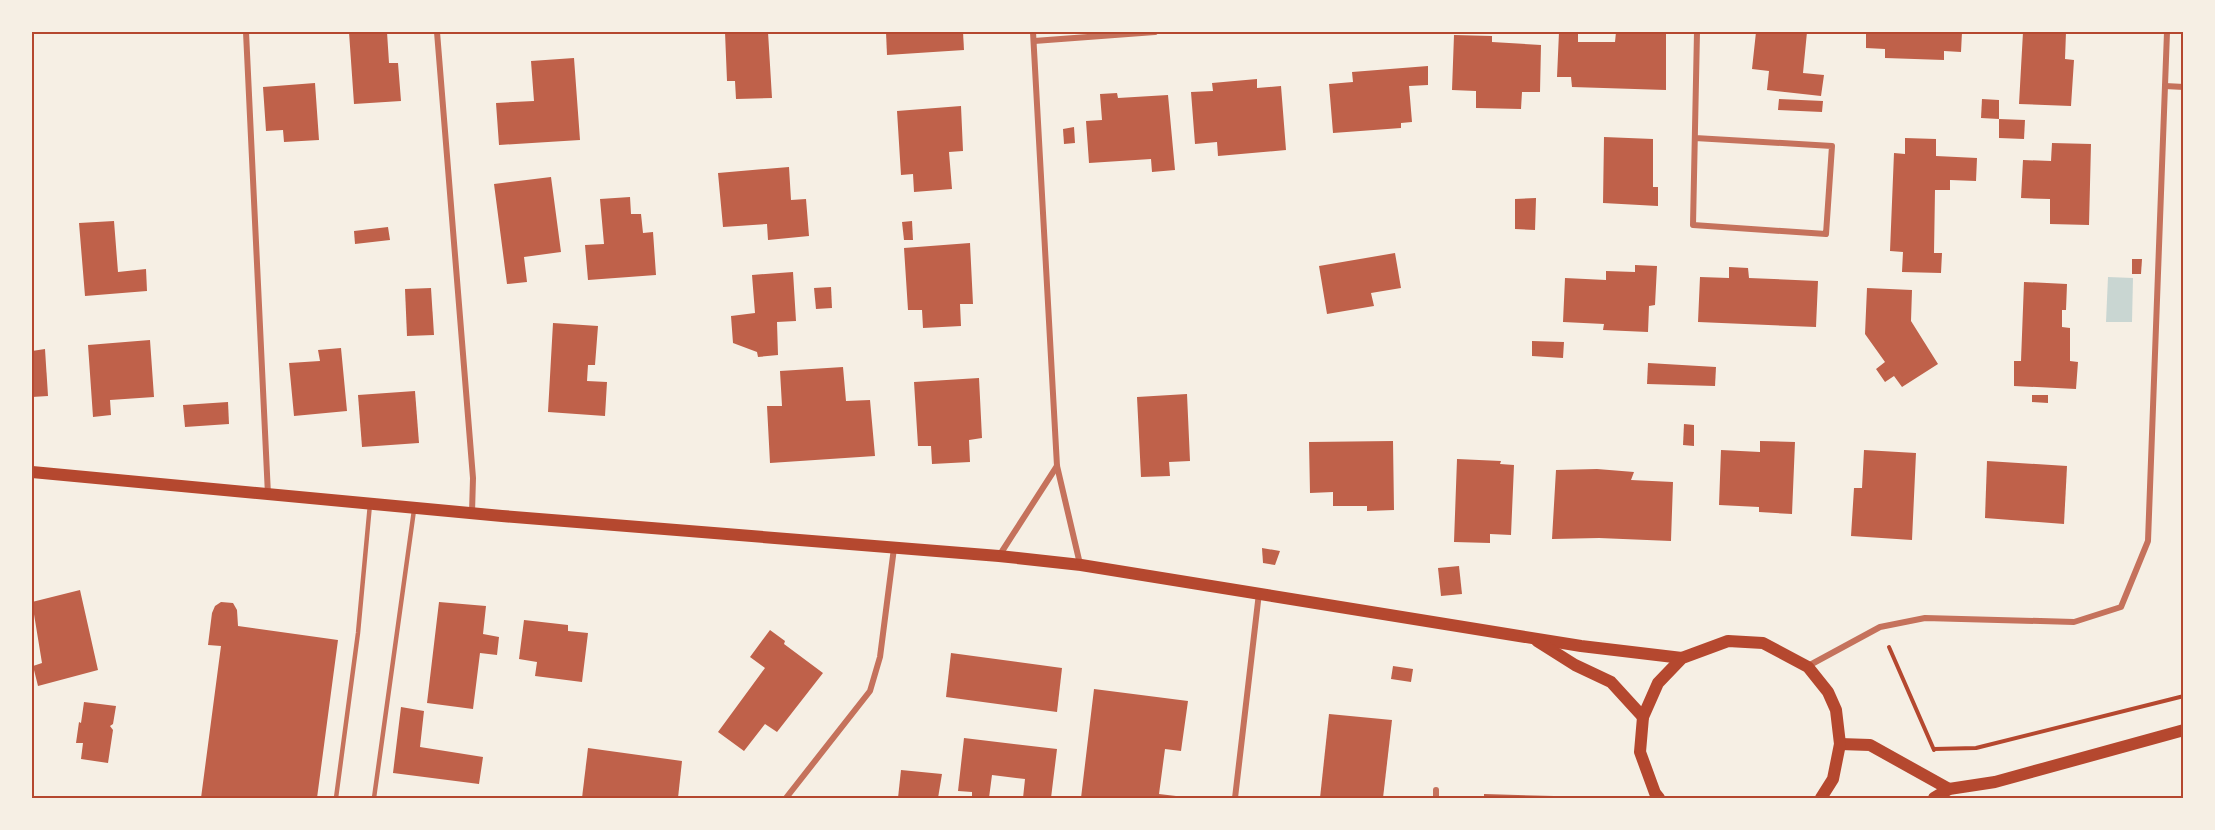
<svg xmlns="http://www.w3.org/2000/svg" width="2215" height="830" font-family="Mulish,sans-serif">
<style>
.water{fill:#c9d6d2}
.building{fill:#bf614a}
.lines{fill:none;stroke-linecap:round;stroke-linejoin:round}
.path{stroke:#b5482f;stroke-width:4}
.service{stroke:#c5725c;stroke-width:4.5}
.minor{stroke:#c5725c;stroke-width:6}
.secondary{stroke:#b5482f;stroke-width:12}
.neatline{fill:none;stroke:#b5482f;stroke-width:2}
</style>
<rect width="100%" height="100%" fill="#f6efe4"/>
<path class="water" d="M2108 277 2133 278 2132 322H2106Z"/>
<g class="building">
<path d="M349 32H387L389 63H398L401 101 354 104Z"/>
<path d="M725 32H768L772 98 736 99 735 81H727Z"/>
<path d="M886 32H963L964 50 887 55Z"/>
<path d="M1559 32H1578V42H1615L1616 32H1666V90L1572 87 1571 77H1557Z"/>
<path d="M1756 32H1807L1803 73 1824 75 1821 96 1767 90 1769 71 1752 69Z"/>
<path d="M1866 32H1962L1961 52 1944 51V60L1885 58V49L1866 48Z"/>
<path d="M2023 32H2066L2065 59 2074 60 2071 106 2019 104Z"/>
<path d="M1454 35 1492 36V42L1541 45 1540 92H1522L1521 109 1476 108V91L1452 90Z"/>
<path d="M574 58 580 140 499 145 496 103 534 101 531 61Z"/>
<path d="M1428 66V85L1409 86 1412 122 1401 123V128L1333 133 1329 84 1353 82 1352 72Z"/>
<path d="M1257 79V88L1281 86 1286 150 1218 156 1217 142 1195 144 1191 92 1213 91 1212 83Z"/>
<path d="M315 83 319 140 284 142 283 130 266 131 263 87Z"/>
<path d="M1117 93 1118 98 1168 95 1175 170 1152 172 1151 159 1089 163 1086 121 1102 120 1100 94Z"/>
<path d="M1779 99 1823 101 1822 112 1778 110Z"/>
<path d="M1982 99 1999 100V119L1981 118Z"/>
<path d="M961 106 963 151 949 152 952 189 914 192 913 174 901 175 897 111Z"/>
<path d="M1999 119 2025 120 2024 139 1999 138Z"/>
<path d="M1074 127 1075 143 1064 144 1063 129Z"/>
<path d="M1604 137 1653 139V187H1658V206L1603 203Z"/>
<path d="M1905 138 1936 139V156L1977 158 1976 181 1950 180V190H1935L1934 253H1942L1941 273 1902 272 1903 252 1890 251 1894 153 1905 154Z"/>
<path d="M2052 143 2091 144 2089 225 2050 224V199L2021 198 2023 160 2051 161Z"/>
<path d="M789 167 791 200 806 199 809 236 768 240 767 224 723 227 718 173Z"/>
<path d="M551 177 561 252 524 257 527 282 507 284 494 184Z"/>
<path d="M630 197 631 214H641L643 233 653 232 656 275 588 280 585 245 604 244 600 199Z"/>
<path d="M1536 198 1535 230 1515 229V199Z"/>
<path d="M114 221 118 272 146 269 147 291 85 296 79 223Z"/>
<path d="M912 221 913 240H904L902 222Z"/>
<path d="M388 227 390 240 355 244 354 231Z"/>
<path d="M970 243 973 304H960L961 326 923 328 922 310H908L904 248Z"/>
<path d="M1395 253 1401 288 1371 293 1374 306 1327 314 1319 266Z"/>
<path d="M2132 259H2142L2141 274H2132Z"/>
<path d="M1635 265 1657 266 1655 305 1649 306 1648 332 1603 330 1604 324 1563 322 1565 278 1606 280V271L1635 272Z"/>
<path d="M1729 267 1748 268 1749 278 1818 281 1816 327 1698 322 1700 277 1729 278Z"/>
<path d="M793 272 796 321 777 322 778 355 758 357 757 352 733 343 731 316 755 313 752 275Z"/>
<path d="M2024 282 2067 284 2066 310H2062V327L2070 328V361L2078 362 2076 389 2014 386V361H2021Z"/>
<path d="M831 287 832 308 816 309 814 288Z"/>
<path d="M431 288 434 335 407 336 405 289Z"/>
<path d="M1867 288 1912 290 1911 321 1938 364 1902 387 1894 376 1885 382 1876 369 1885 362 1865 334Z"/>
<path d="M553 323 598 326 595 365H588L587 381 607 382 605 416 548 412Z"/>
<path d="M150 340 154 397 110 400 111 415 93 417 88 345Z"/>
<path d="M1532 341 1564 342 1563 358 1532 356Z"/>
<path d="M341 348 347 411 294 416 289 363 320 361 318 350Z"/>
<path d="M45 349 48 396 32 397V351Z"/>
<path d="M1648 363 1716 367 1715 386 1647 384Z"/>
<path d="M843 367 846 401 870 400 875 456 770 463 767 406H782L780 371Z"/>
<path d="M979 378 982 438 969 440 970 462 932 464 931 446H918L914 382Z"/>
<path d="M415 391 419 443 362 447 358 395Z"/>
<path d="M1187 394 1190 461 1169 462 1170 476 1141 477 1137 397Z"/>
<path d="M2032 395H2048V403L2032 402Z"/>
<path d="M228 402 229 424 185 427 183 405Z"/>
<path d="M1684 424 1694 425V446L1683 445Z"/>
<path d="M1393 441 1394 510 1367 511V506H1333V492L1310 493 1309 442Z"/>
<path d="M1760 441 1795 442 1792 514 1759 512V507L1719 505 1721 450 1760 452Z"/>
<path d="M1864 450 1916 453 1912 540 1851 536 1854 488H1862Z"/>
<path d="M1457 459 1501 461 1500 464 1514 465 1511 535 1490 534V543L1454 542Z"/>
<path d="M1987 461 2067 466 2064 524 1985 518Z"/>
<path d="M1597 469 1634 472 1631 480 1673 482 1671 541 1599 538 1552 539 1556 470Z"/>
<path d="M1262 548 1280 551 1275 565 1263 563Z"/>
<path d="M1459 566 1462 594 1441 596 1438 568Z"/>
<path d="M80 590 98 670 38 686 33 666 42 663 32 602Z"/>
<path d="M221 602 233 603 237 610 238 626 338 640 317 798H201L221 646 208 645 212 613 215 606Z"/>
<path d="M439 602 486 606 483 634 499 637 497 655 480 653 473 709 427 703Z"/>
<path d="M524 620 568 625V631L588 633 582 682 535 676 537 662 519 659Z"/>
<path d="M770 630 785 641 784 644 823 673 777 732 765 724 744 751 718 732 765 668 750 657Z"/>
<path d="M951 653 1062 668 1057 712 946 697Z"/>
<path d="M1393 666 1413 669 1411 682 1391 679Z"/>
<path d="M1094 689 1188 701 1181 751 1165 749 1159 794 1176 796V798H1081Z"/>
<path d="M84 702 116 706 113 724 110 726 113 730 108 763 81 759 83 743H76L79 722 81 723Z"/>
<path d="M401 707 424 711 420 747 483 757 479 784 393 773Z"/>
<path d="M1329 714 1392 720 1383 798H1320Z"/>
<path d="M964 738 1057 749 1051 798H1023L1025 779 992 775 989 798H972V792L958 791Z"/>
<path d="M588 748 682 761 678 798H582Z"/>
<path d="M901 770 942 774 938 798H898Z"/>
<path d="M1484 794 1554 796 1561 798H1484Z"/>
</g>
<g class="lines">
<g class="path">
<path d="M1889 647 1934 750"/>
<path d="M1934 749 1976 748 2184 696"/>
</g>
<g class="service">
<path d="M336 798 358 633 370 504"/>
<path d="M374 798 414 510"/>
</g>
<g class="minor">
<path d="M246 32 268 495"/>
<path d="M437 32 473 478 472 513"/>
<path d="M1033 32 1057 466 1080 564"/>
<path d="M1034 41 1155 32"/>
<path d="M2165 86 2184 87"/>
<path d="M1695 138 1832 146 1826 234 1693 225 1697 32"/>
<path d="M999 556 1057 466"/>
<path d="M1808 666 1880 627 1925 618 2074 622 2121 607 2148 541 2167 32"/>
<path d="M786 798 870 691 880 657 894 548"/>
<path d="M1235 798 1259 593"/>
<path d="M1436 798V790"/>
</g>
<g class="secondary">
<path d="M32 472 502 516 999 556 1081 565 1581 646 1682 658"/>
<path d="M1537 641 1575 665 1611 682 1643 717"/>
<path d="M1840 744 1870 745 1949 789"/>
<path d="M1659 798 1655 793 1640 752 1643 717 1658 683 1682 658 1728 641 1763 643 1808 667 1828 692 1836 710 1840 744 1833 779 1821 798"/>
<path d="M1934 798 1949 789 1995 782 2184 730"/>
</g>
</g>
<rect width="2215" height="830" fill="none" stroke="#f6efe4" stroke-width="66"/>
<rect x="33" y="33" width="2149" height="764" class="neatline"/>
</svg>
